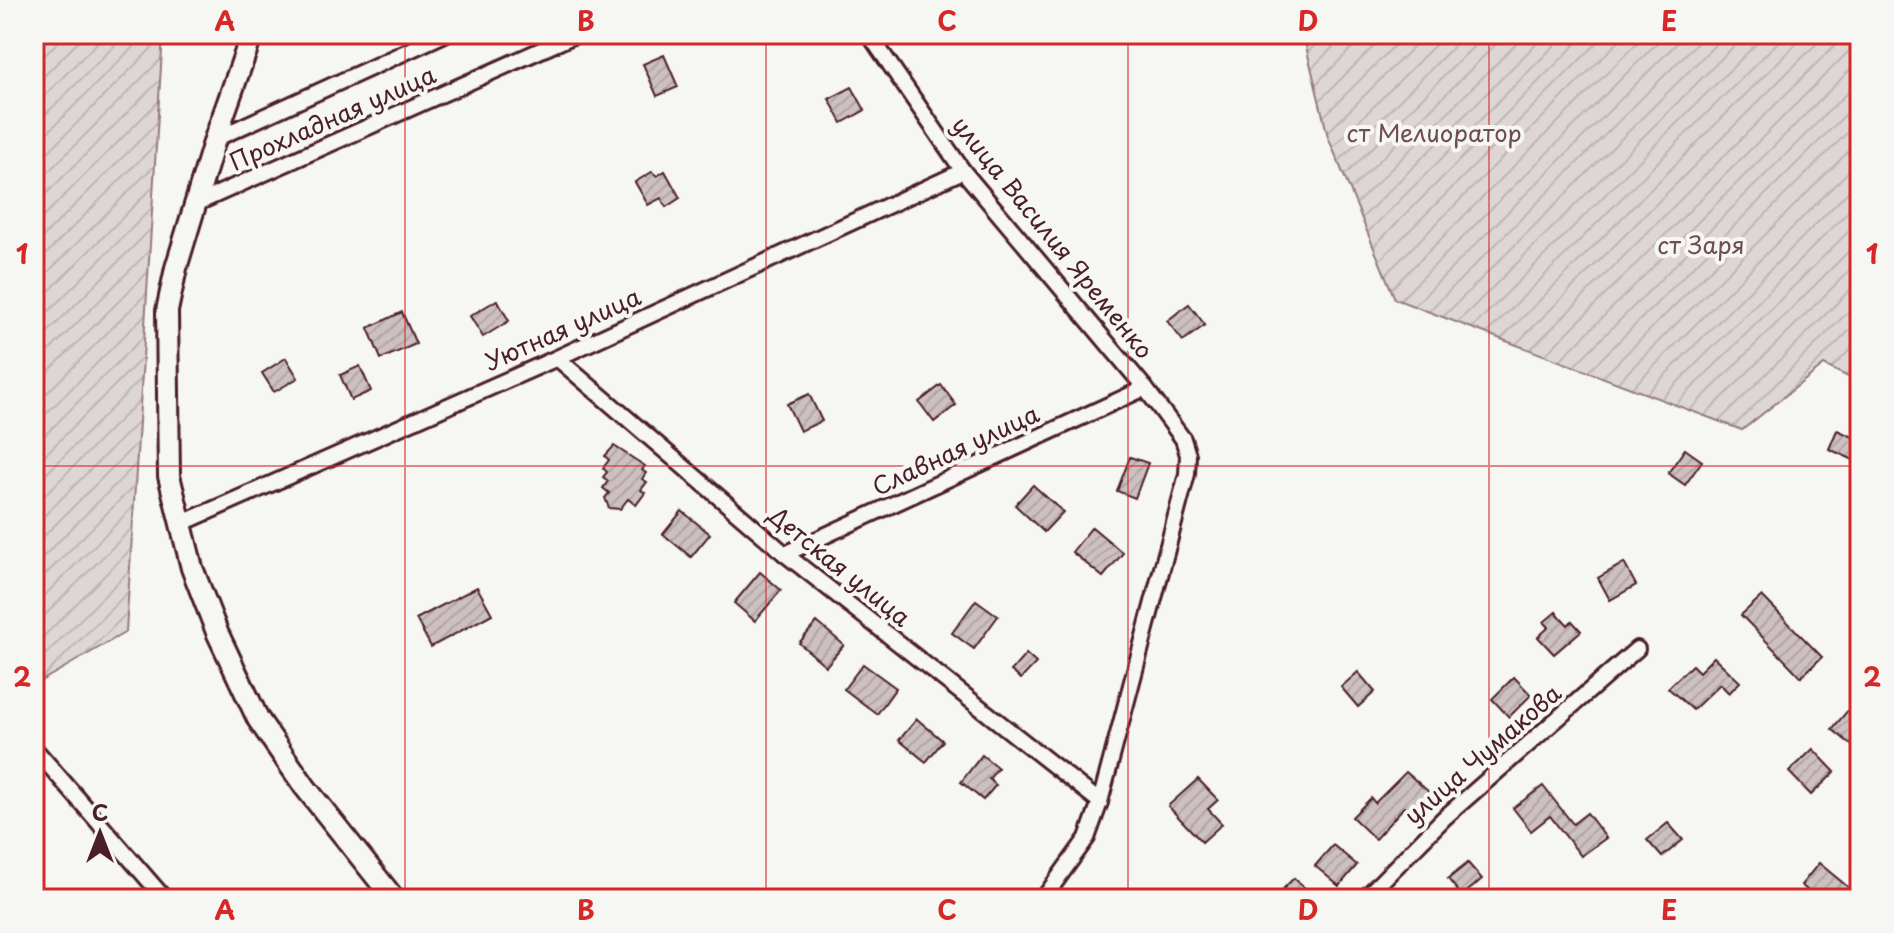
<svg xmlns="http://www.w3.org/2000/svg" width="1894" height="933" font-family="'Playpen Sans',sans-serif">
<style>
.garden{fill:url(#garden-furrows);stroke:#947a80;stroke-width:2}
.building{fill:url(#building-hatch);stroke:#4a1f2b;stroke-width:2}
.lines{fill:none;stroke-linecap:round;stroke-linejoin:round}
.street-casing{stroke:#4a1f2b;stroke-width:20}
.secondary-casing{stroke:#4a1f2b;stroke-width:26}
.street{stroke:#f6f6f2;stroke-width:14}
.secondary{stroke:#f6f6f2;stroke-width:20}
.grid{fill:none;stroke:#d62828;stroke-width:2;stroke-opacity:0.55}
.labels{text-anchor:middle;stroke-width:8;stroke-linejoin:round;paint-order:stroke}
.street-label{font-size:24px;fill:#4a1f2b;stroke:#f6f6f2}
.park-label{font-size:24px;fill:#6f4d56;stroke:#f6f6f2}
.neatline{fill:none;stroke:#d62828;stroke-width:3}
.grid-label{font-size:26px;text-anchor:middle;font-weight:bold;fill:#d62828}
</style>
<defs>
<pattern id="garden-furrows" width="10" height="10" patternUnits="userSpaceOnUse" patternTransform="scale(2)"><rect width="10" height="10" fill="#ddd6d5"/><path d="M-1 1l2-2M0 10L10 0M9 11l2-2" fill="none" stroke="#bfb7b7"/></pattern>
<pattern id="building-hatch" width="6" height="6" patternUnits="userSpaceOnUse" patternTransform="scale(2)"><rect width="6" height="6" fill="#ccc1c0"/><path d="M-1 1l2-2M0 6l6-6M5 7l2-2" fill="none" stroke="#b1a5a5"/></pattern>
</defs>
<rect width="100%" height="100%" fill="#f6f6f2"/>
<filter id="ink" filterUnits="userSpaceOnUse"><feTurbulence type="fractalNoise" baseFrequency=".0125" numOctaves="2"/><feDisplacementMap in="SourceGraphic" scale="16" xChannelSelector="R" yChannelSelector="G"/><feConvolveMatrix kernelMatrix="1 2 1 2 8 2 1 2 1" color-interpolation-filters="sRGB"/></filter>
<g filter="url(#ink)">
<g class="garden">
<path d="M34 34H163L126 632 34 685Z"/>
<path d="M1303 34H1860V383L1824 365 1742 430 1395 299 1328 137Z"/>
</g>
<g class="building">
<path d="M664 55 678 87 657 96 643 64Z"/>
<path d="M852 87 865 110 842 123 829 99Z"/>
<path d="M665 171 680 198 666 207 661 198 648 205 635 182 652 172 657 176Z"/>
<path d="M497 300 509 321 483 337 470 316Z"/>
<path d="M1189 304 1205 325 1183 341 1167 321Z"/>
<path d="M402 312 416 344 381 359 368 328Z"/>
<path d="M286 358 298 378 274 392 262 373Z"/>
<path d="M360 366 371 391 351 400 340 375Z"/>
<path d="M941 385 956 405 934 422 919 402Z"/>
<path d="M809 394 822 421 800 431 787 404Z"/>
<path d="M1837 430 1860 440 1856 461 1829 449Z"/>
<path d="M614 446 645 466 642 470 646 473 642 479 647 482 641 490 645 493 636 505 628 499 620 509 609 508 605 498 609 493 603 488 608 481 603 477 607 472 603 468 609 460 605 456Z"/>
<path d="M1685 449 1702 461 1685 485 1668 473Z"/>
<path d="M1130 457 1148 463 1135 498 1117 491Z"/>
<path d="M1033 485 1063 512 1044 532 1015 505Z"/>
<path d="M682 511 710 534 691 557 663 534Z"/>
<path d="M1092 527 1123 553 1103 577 1072 552Z"/>
<path d="M1624 563 1636 585 1610 600 1598 578Z"/>
<path d="M760 572 781 590 755 621 734 603Z"/>
<path d="M477 587 492 614 431 647 416 619Z"/>
<path d="M1762 596 1822 657 1801 677 1741 615Z"/>
<path d="M976 600 998 616 974 649 952 633Z"/>
<path d="M1556 612 1568 625 1572 621 1581 631 1554 654 1538 637 1549 627 1544 622Z"/>
<path d="M817 622 844 645 826 666 799 643Z"/>
<path d="M1026 654 1036 663 1021 679 1011 671Z"/>
<path d="M1714 657 1740 682 1729 693 1720 684 1693 710 1668 688 1692 665 1699 672Z"/>
<path d="M863 664 896 688 877 714 844 689Z"/>
<path d="M1358 672 1375 692 1358 707 1341 687Z"/>
<path d="M1514 677 1531 695 1509 717 1492 699Z"/>
<path d="M1849 709 1860 717V752L1832 729Z"/>
<path d="M917 719 943 741 926 762 899 740Z"/>
<path d="M1813 749 1835 772 1811 795 1789 772Z"/>
<path d="M982 755 998 768 989 779 996 785 983 800 961 782Z"/>
<path d="M1406 772 1429 792 1410 812 1404 807 1375 839 1352 817 1371 798 1375 803Z"/>
<path d="M1198 779 1218 800 1208 809 1222 824 1202 842 1168 806Z"/>
<path d="M1543 786 1573 824 1587 813 1606 838 1581 856 1550 816 1531 831 1513 808Z"/>
<path d="M1668 823 1683 840 1662 857 1647 840Z"/>
<path d="M1333 845 1357 865 1339 886 1315 866Z"/>
<path d="M1468 863 1482 879 1462 896 1448 879Z"/>
<path d="M1819 863 1849 888 1840 899H1818L1801 885Z"/>
<path d="M1294 878 1309 892 1301 899H1293L1283 889Z"/>
</g>
<g class="lines">
<g class="street-casing">
<g id="street">
<path d="M869 34 963 171 1145 388 1183 439 1188 455 1187 474 1100 802 1087 838 1043 899"/>
<path d="M215 139 445 34"/>
<path d="M195 204 577 34"/>
<path d="M557 358 785 554 1100 802"/>
<path d="M180 524 557 358 963 171"/>
<path d="M785 554 1145 388"/>
<path d="M34 748 165 899"/>
<path d="M1364 899 1444 818 1637 649"/>
</g>
</g>
<g class="secondary-casing">
<path id="secondary" d="M252 34 215 139 176 268 167 311 169 476 192 568 217 632 258 719 305 787 394 899"/>
</g>
<use href="#street" class="street"/>
<use href="#secondary" class="secondary"/>
</g>
</g>
<path class="grid" d="M405 34V899M766 34V899M1128 34V899M1489 34V899M34 466H1860"/>
<g class="labels">
<g class="street-label">
<text transform="translate(333 119) rotate(-24)" y="8">Прохладная улица</text>
<text transform="translate(1052 238) rotate(51)" y="8">улица Василия Яременко</text>
<text transform="translate(563 330) rotate(-24)" y="8">Уютная улица</text>
<text transform="translate(956 451) rotate(-25)" y="8">Славная улица</text>
<text transform="translate(839 567) rotate(39)" y="8">Детская улица</text>
<text transform="translate(1483 755) rotate(-41)" y="8">улица Чумакова</text>
</g>
<g class="park-label">
<text x="1434" y="142">ст Мелиоратор</text>
<text x="1701" y="254">ст Заря</text>
</g>
</g>
<rect width="1894" height="933" fill="none" stroke="#f6f6f2" stroke-width="88"/>
<g transform="translate(100 833)" stroke="#f6f6f2" stroke-width="6" paint-order="stroke">
<path d="M0-6L14 30L0 20L-14 30Z" fill="#4a1f2b"/>
<text y="-12" font-size="22" font-weight="bold" text-anchor="middle" fill="#4a1f2b">С</text>
</g>
<rect x="44" y="44" width="1806" height="845" class="neatline"/>
<g class="grid-label">
<text x="225" y="31">A</text>
<text x="586" y="31">B</text>
<text x="947" y="31">C</text>
<text x="1308" y="31">D</text>
<text x="1669" y="31">E</text>
<text x="22" y="264">1</text>
<text x="1872" y="264">1</text>
<text x="22" y="687">2</text>
<text x="1872" y="687">2</text>
<text x="225" y="920">A</text>
<text x="586" y="920">B</text>
<text x="947" y="920">C</text>
<text x="1308" y="920">D</text>
<text x="1669" y="920">E</text>
</g>
</svg>
